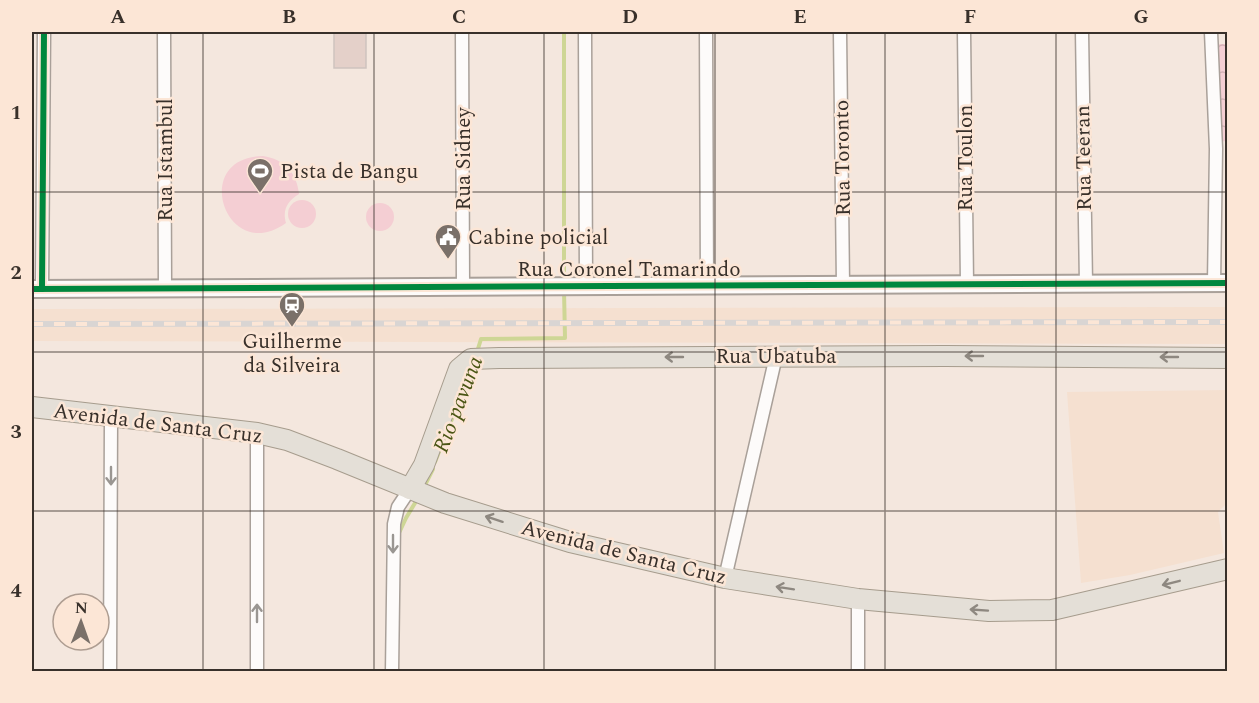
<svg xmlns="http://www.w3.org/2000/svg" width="1259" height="703" font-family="Spectral,serif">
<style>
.built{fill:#f5e0d0}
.park{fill:url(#park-crowns)}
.pitch{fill:#f4ced3}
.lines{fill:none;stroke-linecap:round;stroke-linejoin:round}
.stream{stroke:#ced695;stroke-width:4}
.building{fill:#e4d0c9;stroke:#cec3be;stroke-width:1.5}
.minor-casing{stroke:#a9a099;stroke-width:15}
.secondary-casing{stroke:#a9a099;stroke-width:20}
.primary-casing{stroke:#a69c8d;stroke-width:22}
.minor{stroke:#fdfbfa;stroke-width:12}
.secondary{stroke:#fdfbfa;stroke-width:16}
.primary{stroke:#e4dfd7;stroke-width:20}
.rail-casing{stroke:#d9d5d3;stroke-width:6}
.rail{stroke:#fce6d6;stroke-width:4;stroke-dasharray:11;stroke-linecap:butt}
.cycleway-casing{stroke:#fce6d6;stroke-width:10}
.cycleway{stroke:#00873e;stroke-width:6}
.oneway{stroke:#8e8880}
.oneway2{stroke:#9a9692}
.grid{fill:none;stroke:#38302a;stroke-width:1.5;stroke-opacity:0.55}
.labels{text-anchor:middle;stroke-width:5;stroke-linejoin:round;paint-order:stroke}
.street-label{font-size:21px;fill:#38302a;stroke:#fce6d6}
.poi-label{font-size:21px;fill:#38302a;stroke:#fce6d6;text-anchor:start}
.water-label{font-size:22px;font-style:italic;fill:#4a5514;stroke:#fce6d6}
.neatline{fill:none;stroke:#38302a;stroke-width:2}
.grid-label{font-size:20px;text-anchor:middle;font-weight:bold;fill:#38302a}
</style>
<defs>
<pattern id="park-crowns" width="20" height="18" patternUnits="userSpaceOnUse" patternTransform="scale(1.5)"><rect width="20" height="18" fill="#f4ced3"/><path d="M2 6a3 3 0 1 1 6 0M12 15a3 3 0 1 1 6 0" fill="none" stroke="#d2b1b5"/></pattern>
</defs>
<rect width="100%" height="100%" fill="#f4e7de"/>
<g class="built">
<path d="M1227 307V344L32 341V309Z"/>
<path d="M1227 390V503L1218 512 1224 553 1130 575 1081 583 1067 392Z"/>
</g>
<path class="park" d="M1212 44H1227V141L1216 142Z"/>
<g class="pitch">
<path d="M263 156C284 159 297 173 299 194 288 201 282 209 286 223 226 266 189 157 263 156Z"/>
<circle cx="302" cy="214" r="14"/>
<circle cx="380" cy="217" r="14"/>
</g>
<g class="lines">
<g class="stream">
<path d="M564 283V32"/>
<path d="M477 352 481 339 565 338 564 290"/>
<path d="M435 462 472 368"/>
<path d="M423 489 433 469"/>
<path d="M399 533 406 518 418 498"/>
</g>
</g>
<rect class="building" x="334" y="32" width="32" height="36"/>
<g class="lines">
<g class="minor-casing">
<g id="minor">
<path d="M164 32 165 288"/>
<path d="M462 32 463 287"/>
<path d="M585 32 586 286"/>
<path d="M706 32 707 286"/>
<path d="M840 32 843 285"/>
<path d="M964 32 967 284"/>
<path d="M1082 32 1086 284"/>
<path d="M1211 32 1216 149 1214 283"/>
<path d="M42 289 44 32"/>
<path d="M725 578 776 356"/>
<path d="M858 599V672"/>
<path d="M110 672 111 417"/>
<path d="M257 672V433"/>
<path d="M392 672 394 524 398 507 410 489"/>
</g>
</g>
<g class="secondary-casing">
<path id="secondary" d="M32 289 1228 283"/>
</g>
<g class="primary-casing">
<g id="primary">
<path d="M32 407 257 433 287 440 337 459 445 503 570 542 725 578 858 599 989 611 1052 610 1228 569"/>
<path d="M410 489 424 465 459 369 471 359 499 358 945 356 1228 358"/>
</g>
</g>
<use href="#minor" class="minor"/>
<use href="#secondary" class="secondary"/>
<use href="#primary" class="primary"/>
<g class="rail-casing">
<path id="rail" d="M32 324 1228 322"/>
</g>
<use href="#rail" class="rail"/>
<g class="cycleway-casing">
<g id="cycleway">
<path d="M32 289 1228 283"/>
<path d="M42 289 44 32"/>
</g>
</g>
<use href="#cycleway" class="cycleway"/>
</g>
<defs><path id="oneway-shaft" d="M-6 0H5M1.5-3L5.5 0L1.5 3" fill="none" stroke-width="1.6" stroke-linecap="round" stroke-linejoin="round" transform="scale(1.5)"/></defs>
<g class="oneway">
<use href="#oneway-shaft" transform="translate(974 356) rotate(-180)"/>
<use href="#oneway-shaft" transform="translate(674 357) rotate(180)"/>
<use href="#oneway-shaft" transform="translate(1169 357) rotate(-180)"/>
<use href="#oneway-shaft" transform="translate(494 519) rotate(-162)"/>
<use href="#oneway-shaft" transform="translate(1171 583) rotate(166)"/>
<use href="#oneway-shaft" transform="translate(785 588) rotate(-171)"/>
<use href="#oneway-shaft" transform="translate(979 610) rotate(-176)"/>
</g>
<g class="oneway2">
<use href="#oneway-shaft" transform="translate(111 476) rotate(90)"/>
<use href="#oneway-shaft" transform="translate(393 544) rotate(90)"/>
<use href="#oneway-shaft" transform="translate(257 613) rotate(-90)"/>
</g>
<path class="grid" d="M203 32V672M374 32V672M544 32V672M715 32V672M885 32V672M1056 32V672M32 192H1228M32 352H1228M32 511H1228"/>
<defs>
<g id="stadium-pin" transform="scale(1.35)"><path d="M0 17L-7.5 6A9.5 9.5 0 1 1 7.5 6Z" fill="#7a7069" stroke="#fce6d6"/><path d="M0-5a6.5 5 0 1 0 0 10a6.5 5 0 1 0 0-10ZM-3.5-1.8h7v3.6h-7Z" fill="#fff"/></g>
<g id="civic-pin" transform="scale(1.35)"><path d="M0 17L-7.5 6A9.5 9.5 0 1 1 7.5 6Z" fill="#7a7069" stroke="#fce6d6"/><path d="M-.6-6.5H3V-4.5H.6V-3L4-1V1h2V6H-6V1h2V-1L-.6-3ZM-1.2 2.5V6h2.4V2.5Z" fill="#fff"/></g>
<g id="station-pin" transform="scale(1.35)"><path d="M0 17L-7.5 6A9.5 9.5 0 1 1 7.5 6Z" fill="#7a7069" stroke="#fce6d6"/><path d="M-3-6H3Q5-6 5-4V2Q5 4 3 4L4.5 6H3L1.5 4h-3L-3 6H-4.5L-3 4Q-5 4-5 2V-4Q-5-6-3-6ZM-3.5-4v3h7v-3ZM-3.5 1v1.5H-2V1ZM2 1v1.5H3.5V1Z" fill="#fff"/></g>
</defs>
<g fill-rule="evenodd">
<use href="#stadium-pin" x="260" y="171"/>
<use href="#civic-pin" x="448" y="237"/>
<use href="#station-pin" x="292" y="305"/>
</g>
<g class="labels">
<g class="street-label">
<text transform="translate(842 158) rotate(-91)" y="7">Rua Toronto</text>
<text transform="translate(965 158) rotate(-90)" y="7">Rua Toulon</text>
<text transform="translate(1083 158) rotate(-91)" y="7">Rua Teeran</text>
<text transform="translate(463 159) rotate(-90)" y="7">Rua Sidney</text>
<text transform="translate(165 160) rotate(-90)" y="7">Rua Istambul</text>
<text x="629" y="276">Rua Coronel Tamarindo</text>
<text x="776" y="363">Rua Ubatuba</text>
<text transform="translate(158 423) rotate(7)" y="7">Avenida de Santa Cruz</text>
<text transform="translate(624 552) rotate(14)" y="7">Avenida de Santa Cruz</text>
</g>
<g class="poi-label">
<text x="280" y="178">Pista de Bangu</text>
<text x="468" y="244">Cabine policial</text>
<text x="292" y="348" text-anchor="middle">Guilherme<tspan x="292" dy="24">da Silveira</tspan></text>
</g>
<g class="water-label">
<text transform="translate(457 404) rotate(-69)" y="8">Rio pavuna</text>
</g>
</g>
<rect width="1259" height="703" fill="none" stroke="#fce6d6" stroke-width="66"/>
<g transform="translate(81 622) rotate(1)"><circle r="28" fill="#fce6d6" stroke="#ae9d91" stroke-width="1.5"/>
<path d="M0-4.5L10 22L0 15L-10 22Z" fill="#7a7069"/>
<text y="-9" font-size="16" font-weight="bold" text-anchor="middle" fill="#38302a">N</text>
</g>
<rect x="33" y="33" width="1193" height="637" class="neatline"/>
<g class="grid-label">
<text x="118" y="23">A</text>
<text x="289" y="23">B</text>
<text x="459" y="23">C</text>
<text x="630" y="23">D</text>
<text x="800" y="23">E</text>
<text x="970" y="23">F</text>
<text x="1141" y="23">G</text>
<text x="16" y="119">1</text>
<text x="16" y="279">2</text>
<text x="16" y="438">3</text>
<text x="16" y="597">4</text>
</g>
</svg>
